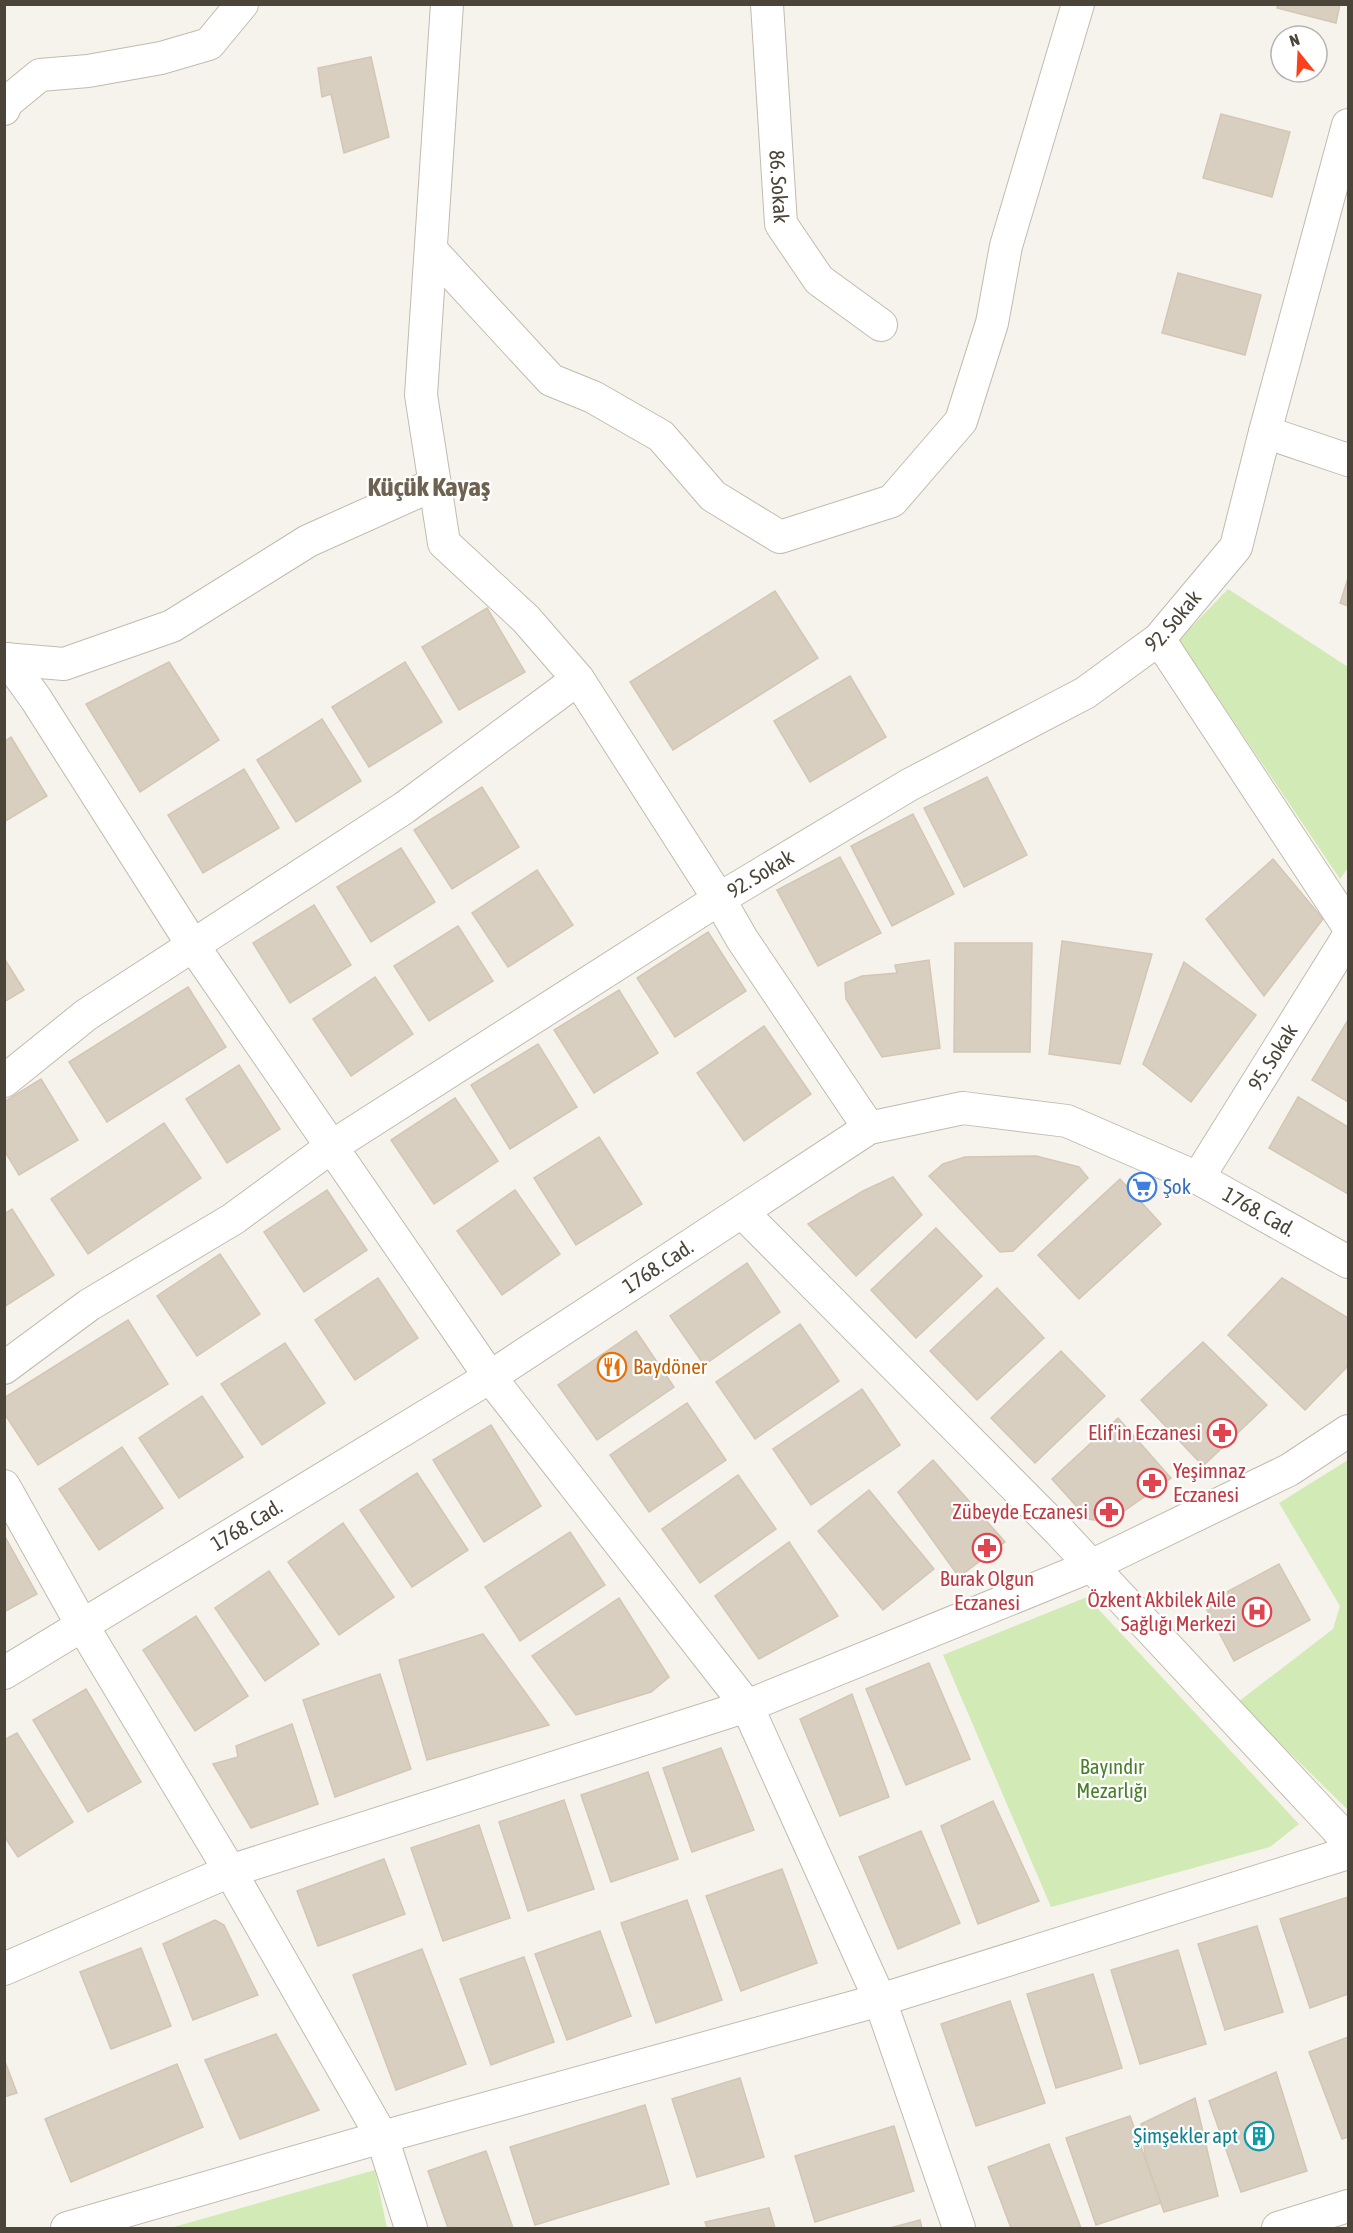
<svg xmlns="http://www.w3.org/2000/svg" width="1353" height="2233" font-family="'Asap Condensed',sans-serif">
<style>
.green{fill:#d2eab5}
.building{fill:#d8cfc1;stroke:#d3c7b4;stroke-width:1.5}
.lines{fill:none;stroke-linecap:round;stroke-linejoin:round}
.minor-casing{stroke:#c2bbae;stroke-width:34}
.minor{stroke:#fff;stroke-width:32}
.labels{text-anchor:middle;stroke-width:4.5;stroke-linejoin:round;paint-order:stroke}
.street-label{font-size:21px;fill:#4b4439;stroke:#fff}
.shop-label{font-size:21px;fill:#366cbe;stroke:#fff;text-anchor:start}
.food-label{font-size:21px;fill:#c56008;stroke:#fff;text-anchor:start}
.health-label{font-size:21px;fill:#be3a42;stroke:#fff;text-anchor:end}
.park-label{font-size:21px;fill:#4a7f2a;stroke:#fff}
.culture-label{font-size:21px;fill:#0d838f;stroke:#fff;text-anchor:end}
.district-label{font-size:27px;font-weight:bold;fill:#6e6250;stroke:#fff}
</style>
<rect width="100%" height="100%" fill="#f6f3ec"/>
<g class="green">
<path d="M1228 589 1348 667V868L1340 879 1179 640Z"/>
<path d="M1348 1460V1810L1238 1702 1333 1629 1340 1606 1279 1503Z"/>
<path d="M1087 1597 1299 1824 1270 1847 1051 1907 943 1655Z"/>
<path d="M375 2170 387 2228H170Z"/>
</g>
<g class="building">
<path d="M1278 4H1340L1336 23 1277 8Z"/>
<path d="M371 57 389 137 344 153 331 94 322 97 318 68Z"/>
<path d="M1221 114 1290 132 1272 197 1203 178Z"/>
<path d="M1178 273 1261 295 1245 355 1162 333Z"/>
<path d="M1348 578V606L1340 603Z"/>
<path d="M775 591 818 658 673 750 630 682Z"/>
<path d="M487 608 525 672 459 710 422 647Z"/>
<path d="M169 662 219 740 140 792 86 704Z"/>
<path d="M405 662 442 722 369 767 332 707Z"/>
<path d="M850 676 886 737 810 782 774 721Z"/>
<path d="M322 719 361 781 296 822 257 760Z"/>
<path d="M11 737 47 796 4 822V742Z"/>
<path d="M244 769 279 828 203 873 168 815Z"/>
<path d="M987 777 1027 855 964 887 924 808Z"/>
<path d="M482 787 519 847 452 889 414 830Z"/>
<path d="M913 814 954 894 892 926 851 846Z"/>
<path d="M401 848 435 902 371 942 337 887Z"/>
<path d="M840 857 881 933 818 966 777 890Z"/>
<path d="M1273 859 1323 919 1264 996 1206 919Z"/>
<path d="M537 870 573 925 508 967 472 913Z"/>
<path d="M314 905 351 965 290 1003 253 943Z"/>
<path d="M458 926 493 981 429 1021 394 966Z"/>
<path d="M708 932 746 991 675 1037 637 978Z"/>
<path d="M1062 941 1152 954 1120 1064 1049 1054Z"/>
<path d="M955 943H1032L1030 1052H954Z"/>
<path d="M4 958 24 990 4 1002Z"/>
<path d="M929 960 940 1048 882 1057 846 999 845 983 862 976 897 973 895 965Z"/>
<path d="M1184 962 1256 1015 1191 1102 1143 1064Z"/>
<path d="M375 977 413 1034 351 1076 313 1019Z"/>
<path d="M188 987 226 1047 107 1122 69 1062Z"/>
<path d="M619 990 658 1053 594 1093 554 1030Z"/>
<path d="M1348 1020V1102L1312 1080Z"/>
<path d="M764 1026 811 1094 744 1141 697 1073Z"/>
<path d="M538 1044 577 1107 510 1149 471 1085Z"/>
<path d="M239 1065 280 1129 227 1163 186 1099Z"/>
<path d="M41 1079 78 1140 19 1175 4 1150V1102Z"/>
<path d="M1298 1097 1348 1127V1194L1269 1148Z"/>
<path d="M455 1098 498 1161 434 1204 391 1140Z"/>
<path d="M164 1123 201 1178 88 1254 51 1199Z"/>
<path d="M599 1137 642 1204 576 1245 534 1178Z"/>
<path d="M1036 1156 1079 1167 1088 1178 1013 1251 1000 1252 929 1176 943 1164 965 1157Z"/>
<path d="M893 1177 922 1215 856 1276 808 1224 863 1191Z"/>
<path d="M1120 1179 1161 1224 1079 1299 1038 1255Z"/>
<path d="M327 1190 367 1250 304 1292 264 1232Z"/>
<path d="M515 1190 560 1254 502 1295 457 1231Z"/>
<path d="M12 1209 54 1275 4 1307V1214Z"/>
<path d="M936 1228 982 1276 916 1338 871 1290Z"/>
<path d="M220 1254 260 1314 197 1356 157 1296Z"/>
<path d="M747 1263 780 1312 704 1365 670 1316Z"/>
<path d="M378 1278 418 1338 355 1380 315 1320Z"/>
<path d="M1282 1278 1348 1318V1366L1305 1410 1228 1335Z"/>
<path d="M997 1288 1044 1338 977 1400 930 1351Z"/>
<path d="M128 1320 168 1384 38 1465 4 1413V1398Z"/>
<path d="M800 1324 839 1381 755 1439 716 1382Z"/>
<path d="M636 1331 674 1387 597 1440 558 1385Z"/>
<path d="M1203 1342 1267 1405 1203 1466 1141 1400Z"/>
<path d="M285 1343 325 1403 262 1445 221 1384Z"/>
<path d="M1061 1351 1105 1396 1035 1463 991 1418Z"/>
<path d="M862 1389 900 1445 811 1505 773 1449Z"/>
<path d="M202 1396 243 1457 179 1498 139 1438Z"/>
<path d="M687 1403 726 1460 649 1512 610 1455Z"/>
<path d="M1118 1418 1171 1478 1114 1518 1101 1521 1088 1519 1052 1479Z"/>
<path d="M491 1425 541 1506 484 1542 433 1460Z"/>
<path d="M122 1447 163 1508 99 1550 59 1489Z"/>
<path d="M933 1460 1005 1542 959 1577 898 1492Z"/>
<path d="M417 1473 468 1550 412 1587 360 1510Z"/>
<path d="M738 1475 776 1529 700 1583 662 1529Z"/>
<path d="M869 1490 934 1569 883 1610 818 1531Z"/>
<path d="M343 1523 394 1597 339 1635 288 1562Z"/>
<path d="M570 1532 605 1585 520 1641 485 1587Z"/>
<path d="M4 1535 37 1594 4 1612Z"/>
<path d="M789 1542 838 1616 759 1659 715 1596Z"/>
<path d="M1279 1564 1310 1620 1234 1661 1204 1604Z"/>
<path d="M269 1571 319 1644 265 1681 215 1608Z"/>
<path d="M619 1598 669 1677 651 1692 576 1715 532 1656Z"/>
<path d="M196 1616 248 1696 195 1731 143 1650Z"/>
<path d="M483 1634 549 1725 427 1760 399 1660Z"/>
<path d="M929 1663 970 1759 906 1785 866 1689Z"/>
<path d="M380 1674 411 1769 335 1797 303 1700Z"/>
<path d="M86 1689 141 1782 88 1812 33 1720Z"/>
<path d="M852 1694 889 1797 840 1816 800 1719Z"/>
<path d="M292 1724 318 1804 251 1828 213 1764 238 1757 236 1746Z"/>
<path d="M17 1733 73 1822 18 1857 4 1836V1740Z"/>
<path d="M721 1748 754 1830 692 1852 663 1768Z"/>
<path d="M648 1772 678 1859 611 1882 581 1795Z"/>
<path d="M564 1800 594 1889 528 1911 499 1822Z"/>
<path d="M993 1801 1039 1901 978 1924 941 1826Z"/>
<path d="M479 1825 510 1918 443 1941 411 1848Z"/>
<path d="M921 1831 960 1923 898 1949 859 1857Z"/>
<path d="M384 1859 405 1914 318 1946 297 1891Z"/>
<path d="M782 1869 817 1963 741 1991 706 1896Z"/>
<path d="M1348 1897V1994L1310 2008 1280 1919Z"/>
<path d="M687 1900 722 2000 656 2023 621 1923Z"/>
<path d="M215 1920 224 1925 258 1995 193 2020 163 1944Z"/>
<path d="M1257 1926 1283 2012 1225 2030 1198 1944Z"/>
<path d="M600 1931 631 2016 567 2040 535 1954Z"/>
<path d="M141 1948 171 2026 111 2049 80 1972Z"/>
<path d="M422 1949 466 2064 396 2090 353 1975Z"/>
<path d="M1178 1950 1206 2044 1140 2064 1111 1970Z"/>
<path d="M524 1957 554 2042 491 2065 460 1979Z"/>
<path d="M1093 1974 1122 2068 1056 2088 1027 1994Z"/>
<path d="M1010 2001 1045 2103 976 2126 941 2024Z"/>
<path d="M276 2034 319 2110 240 2139 205 2060Z"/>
<path d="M1348 2037V2137L1342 2139 1309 2052Z"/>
<path d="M4 2059 17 2093 4 2097Z"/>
<path d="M177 2064 203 2127 71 2182 45 2119Z"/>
<path d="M1276 2072 1307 2171 1241 2192 1209 2101Z"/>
<path d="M740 2078 764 2157 697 2177 672 2099Z"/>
<path d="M1195 2098 1218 2196 1164 2212 1146 2161 1141 2124Z"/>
<path d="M645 2105 669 2184 535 2225 510 2147Z"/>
<path d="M1130 2116 1161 2203 1096 2225 1066 2138Z"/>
<path d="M894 2126 914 2191 815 2222 795 2156Z"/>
<path d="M1049 2144 1081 2228H1011L988 2167Z"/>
<path d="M486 2151 513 2228H448L428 2171Z"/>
<path d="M769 2208 775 2228H707L705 2222Z"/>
<path d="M920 2220 922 2228H890Z"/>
</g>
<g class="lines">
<g class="minor-casing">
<g id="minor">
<path d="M447 4 421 395 444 543 526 619 578 679 719 899 742 939 869 1128"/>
<path id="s1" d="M767 4 781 224 819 280 881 325"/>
<path d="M4 109 6 103 40 75 88 71 161 58 209 44 242 4"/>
<path d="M433 252 551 380 593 397 661 436 713 496 780 537 892 501 961 421 992 323 1006 246 1078 4"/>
<path d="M1265 432 1348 460"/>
<path d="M1159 639 1348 926"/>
<path d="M4 659 64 664 172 626 308 541 435 484"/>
<path d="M4 661 7 659 36 699 192 944 490 1377 747 1706 880 2000 959 2228"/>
<path d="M4 1081 86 1015 404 808 578 679"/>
<path id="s2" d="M1198 1178 1348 937"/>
<path d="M742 1212 1059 1531 1336 1828 1348 1844"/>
<path id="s3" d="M4 1368 89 1305 233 1219 331 1147 719 899 909 785 1085 693 1159 639 1236 547 1265 432 1348 125"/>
<path d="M4 1486 82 1625 230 1871 382 2137 411 2228"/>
<path id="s4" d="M4 1673 490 1377 869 1128 963 1108 1067 1121 1198 1178 1348 1262"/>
<path d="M4 1969 230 1871 747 1706 1091 1566 1289 1470 1348 1431"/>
<path d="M67 2228 382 2137 880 2000 1348 1853"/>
<path d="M1278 2228 1348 2206"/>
</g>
</g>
<use href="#minor" class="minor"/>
</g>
<defs>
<g id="supermarket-ring" transform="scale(1.5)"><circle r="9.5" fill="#fff" stroke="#3f7fe0" stroke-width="1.5"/><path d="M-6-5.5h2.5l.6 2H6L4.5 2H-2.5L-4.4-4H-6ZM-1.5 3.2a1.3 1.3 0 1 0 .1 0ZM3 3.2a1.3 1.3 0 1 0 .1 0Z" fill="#3f7fe0"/></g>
<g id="restaurant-ring" transform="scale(1.5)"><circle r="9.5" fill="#fff" stroke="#e8710a" stroke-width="1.5"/><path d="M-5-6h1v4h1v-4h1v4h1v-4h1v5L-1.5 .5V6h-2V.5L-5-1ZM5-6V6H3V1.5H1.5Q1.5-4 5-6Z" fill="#e8710a"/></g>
<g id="pharmacy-ring" transform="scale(1.5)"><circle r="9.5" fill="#fff" stroke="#e0444e" stroke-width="1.5"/><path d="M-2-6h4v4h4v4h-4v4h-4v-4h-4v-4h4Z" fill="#e0444e"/></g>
<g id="hospital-ring" transform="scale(1.5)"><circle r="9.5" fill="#fff" stroke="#e0444e" stroke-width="1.5"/><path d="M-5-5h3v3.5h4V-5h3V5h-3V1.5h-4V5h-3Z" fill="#e0444e"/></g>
<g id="building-ring" transform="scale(1.5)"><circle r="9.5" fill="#fff" stroke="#0f9aa8" stroke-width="1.5"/><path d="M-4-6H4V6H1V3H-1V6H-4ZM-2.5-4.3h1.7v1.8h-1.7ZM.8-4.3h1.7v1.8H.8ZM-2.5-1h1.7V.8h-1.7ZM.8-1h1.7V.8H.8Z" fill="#0f9aa8"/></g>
</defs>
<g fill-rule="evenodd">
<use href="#supermarket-ring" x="1142" y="1187"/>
<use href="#restaurant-ring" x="612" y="1367"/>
<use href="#pharmacy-ring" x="1222" y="1433"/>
<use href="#pharmacy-ring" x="1152" y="1483"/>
<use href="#pharmacy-ring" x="1109" y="1512"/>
<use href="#pharmacy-ring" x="987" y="1548"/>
<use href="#hospital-ring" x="1257" y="1612"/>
<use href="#building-ring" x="1259" y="2136"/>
</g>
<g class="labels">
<g class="street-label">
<text dy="7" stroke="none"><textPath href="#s1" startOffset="183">86. Sokak</textPath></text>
<text dy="7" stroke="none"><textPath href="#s3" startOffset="1390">92. Sokak</textPath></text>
<text dy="7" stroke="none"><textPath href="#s3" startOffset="904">92. Sokak</textPath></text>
<text dy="7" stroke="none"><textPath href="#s2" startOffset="142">95. Sokak</textPath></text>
<text dy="7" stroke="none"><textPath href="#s4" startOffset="1436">1768. Cad.</textPath></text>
<text dy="7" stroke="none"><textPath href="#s4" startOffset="770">1768. Cad.</textPath></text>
<text dy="7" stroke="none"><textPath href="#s4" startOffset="284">1768. Cad.</textPath></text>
</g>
<g class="shop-label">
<text x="1163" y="1194">Şok</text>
</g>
<g class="food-label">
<text x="633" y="1374">Baydöner</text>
</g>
<g class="health-label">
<text x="1201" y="1440">Elif'in Eczanesi</text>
<text x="1173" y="1478" text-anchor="start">Yeşimnaz<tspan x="1173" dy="24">Eczanesi</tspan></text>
<text x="1088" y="1519">Zübeyde Eczanesi</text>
<text x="987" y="1586" text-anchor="middle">Burak Olgun<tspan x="987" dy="24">Eczanesi</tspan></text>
<text x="1236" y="1607">Özkent Akbilek Aile<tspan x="1236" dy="24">Sağlığı Merkezi</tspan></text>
</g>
<g class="park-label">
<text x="1112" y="1774">Bayındır<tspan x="1112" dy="24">Mezarlığı</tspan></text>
</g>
<g class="culture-label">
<text x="1238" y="2143">Şimşekler apt</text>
</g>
<g class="district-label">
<text x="429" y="496">Küçük Kayaş</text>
</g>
</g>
<rect width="1353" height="2233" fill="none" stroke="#4b4439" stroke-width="12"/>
<g transform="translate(1299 54) rotate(342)"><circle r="28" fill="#ffffff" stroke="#b7b4b0" stroke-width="1.5"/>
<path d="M0-4.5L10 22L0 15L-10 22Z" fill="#fc3f1d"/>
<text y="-9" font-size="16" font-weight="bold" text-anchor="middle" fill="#4b4439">N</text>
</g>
</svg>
